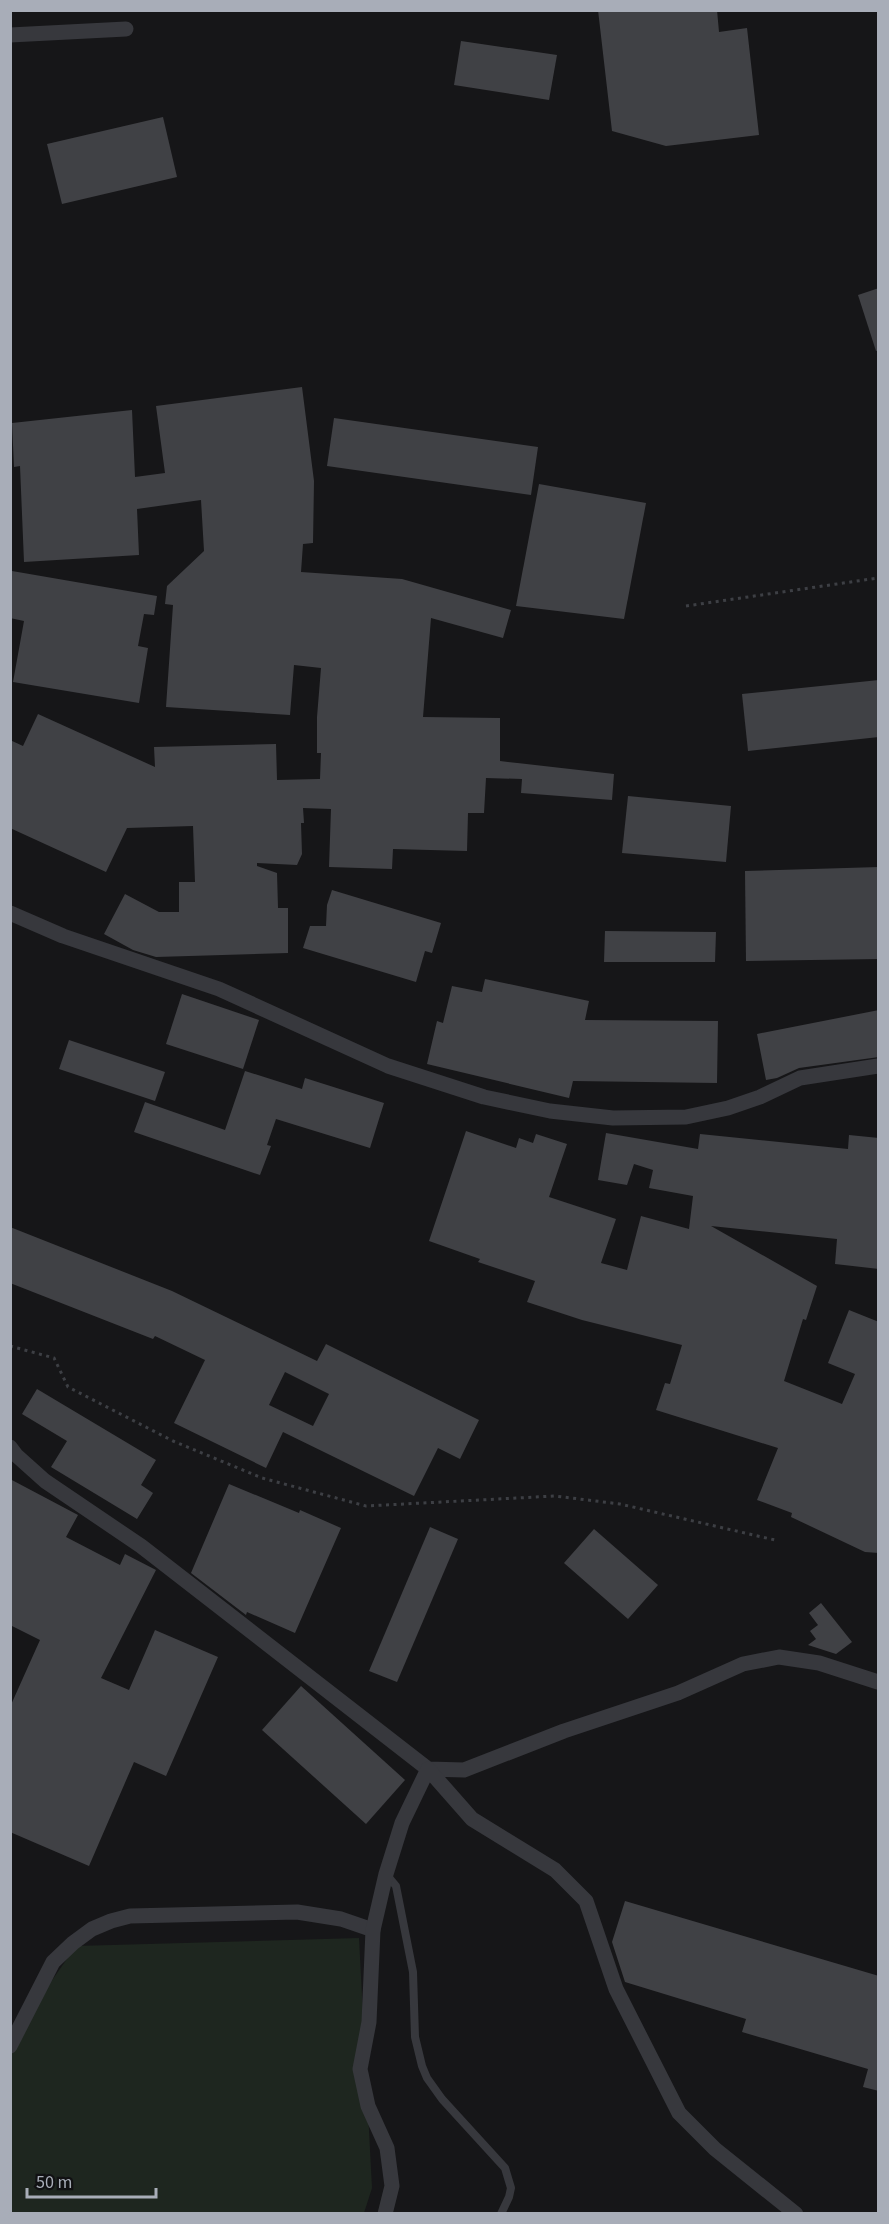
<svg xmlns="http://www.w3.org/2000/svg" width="889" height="2224" font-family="'Source Sans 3',sans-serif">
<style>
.green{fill:#1e261f}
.building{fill:#404145;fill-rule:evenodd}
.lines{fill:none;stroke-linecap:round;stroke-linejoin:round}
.path{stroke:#3d3f44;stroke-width:3;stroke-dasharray:3 4.5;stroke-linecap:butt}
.lane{stroke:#37383d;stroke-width:8}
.street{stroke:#37383d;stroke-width:15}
</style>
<rect width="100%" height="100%" fill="#161618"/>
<path class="green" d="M359 1938 372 2188 364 2213 11 2214V2039L76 1946Z"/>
<g class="building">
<path d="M598 10H717L719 32 747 28 759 135 666 146 612 131Z"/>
<path d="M461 41 557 55 549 100 454 85Z"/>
<path d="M163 117 177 177 62 204 47 144Z"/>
<path d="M879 288V350L876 351 858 295Z"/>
<path d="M302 387 314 481 313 543 303 544 301 572 402 579 511 610 503 638 431 618 423 717 500 718V761L614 774 612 800 521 793 522 779 486 778 484 813H468L467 851 393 849 392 869 329 867 331 809 303 808 304 823H301L302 854 297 865 257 863V866L277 873 278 908H288V953L156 957 133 950 104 934 125 894 159 912H179V882H195L193 826 127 828 106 872 10 828V740L23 746 38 714 155 767 154 747 276 744 277 780 318 779H320L321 753H317V717L321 668 294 665 290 715 166 707 173 605 165 604 167 586 204 551 201 500 137 509 139 555 24 562 20 466 14 467 12 423 132 410 135 477 165 473 156 406Z"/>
<path d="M334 418 538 447 531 495 327 466Z"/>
<path d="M539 484 646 503 624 619 516 606Z"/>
<path d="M12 571 157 596 154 615 144 614 138 646 148 648 139 703 13 682 24 621 10 618Z"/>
<path d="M879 680V737L748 751 742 694Z"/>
<path d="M628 796 731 806 726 862 622 853Z"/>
<path d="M879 867V959L746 961 745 871Z"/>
<path d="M332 890 441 923 432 953 425 951 416 982 303 948 310 926H326L327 905Z"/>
<path d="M605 931 716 932 715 962H604Z"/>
<path d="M485 979 589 1001 585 1020 718 1021 717 1083 573 1081 569 1098 427 1064 437 1021 443 1023 452 986 482 992Z"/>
<path d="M182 994 259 1020 243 1069 166 1044Z"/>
<path d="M879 1010V1057L799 1068 777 1078 766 1080 757 1034Z"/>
<path d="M69 1040 165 1072 155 1101 59 1069Z"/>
<path d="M245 1071 302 1089 305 1078 384 1103 370 1148 276 1119 267 1145 271 1146 260 1175 134 1132 145 1102 225 1130Z"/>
<path d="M466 1131 516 1148 519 1138 533 1143 536 1134 567 1144 549 1197 616 1219 601 1263 627 1270 641 1216 689 1229 693 1196 649 1188 653 1170 634 1164 627 1185 598 1180 606 1133 698 1149 700 1134 848 1149 849 1135 879 1138V1269L835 1264 837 1239 711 1226 817 1286 806 1320 803 1319 784 1381 842 1404 855 1374 828 1363 849 1310 879 1322V1553L865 1552 791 1517 792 1513 757 1500 778 1448 656 1410 665 1383 670 1384 682 1345 582 1320 527 1302 535 1281 478 1262 480 1259 429 1241Z"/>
<path d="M10 1227 172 1291 317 1361 326 1344 479 1420 460 1459 438 1448 414 1496 283 1432 266 1468 174 1423 205 1360 155 1336 153 1339 10 1283ZM285 1372 329 1394 313 1426 269 1405Z"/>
<path d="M37 1389 156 1460 141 1485 153 1493 137 1519 51 1467 67 1441 22 1414Z"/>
<path d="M10 1479 78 1515 66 1537 120 1565 125 1554 156 1570 101 1678 129 1690 155 1630 218 1657 166 1776 134 1762 89 1866 10 1832V1707L40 1640 10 1625Z"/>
<path d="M229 1484 299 1513 300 1510 341 1528 295 1633 247 1612 246 1615 191 1573Z"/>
<path d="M430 1527 458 1539 397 1682 369 1671Z"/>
<path d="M594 1529 658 1585 628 1619 564 1563Z"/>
<path d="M821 1603 852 1642 836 1654 808 1645 816 1639 810 1631 818 1625 809 1613Z"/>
<path d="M301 1686 405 1780 366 1824 262 1730Z"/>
<path d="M625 1901 879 1976V2091L863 2087 868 2069 742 2032 746 2019 625 1982 612 1942Z"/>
</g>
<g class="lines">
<g class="path">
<path d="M686 606 878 578"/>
<path d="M10 1346 54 1358 68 1387 173 1441 262 1478 366 1506 555 1496 620 1504 775 1540"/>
</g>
<path class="lane" d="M386 1874 396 1886 413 1972 415 2037 422 2066 427 2078 442 2099 505 2168 511 2188 509 2197 501 2214"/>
<g class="street">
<path d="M10 35 126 29"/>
<path d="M10 913 63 936 219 989 388 1066 484 1097 550 1111 613 1118 686 1117 728 1108 760 1097 800 1078 878 1066"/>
<path d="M10 1447 16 1455 45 1481 141 1546 428 1769 464 1770 564 1731 678 1693 743 1664 779 1657 819 1663 878 1682"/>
<path d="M10 2046 53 1962 73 1943 92 1929 111 1921 130 1916 297 1912 341 1919 373 1930"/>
<path d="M385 2214 392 2186 387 2148 368 2106 360 2069 369 2022 373 1930 386 1874 402 1823 428 1769 472 1819 555 1870 586 1901 616 1989 679 2113 715 2149 796 2214"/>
</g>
</g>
<rect width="889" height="2224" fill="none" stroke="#a8adb8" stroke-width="24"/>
<path d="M27 2188v9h129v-9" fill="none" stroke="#a8adb8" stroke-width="3"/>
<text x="36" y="2188" font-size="18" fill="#a8adb8" stroke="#111113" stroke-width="4.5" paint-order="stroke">50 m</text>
</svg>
